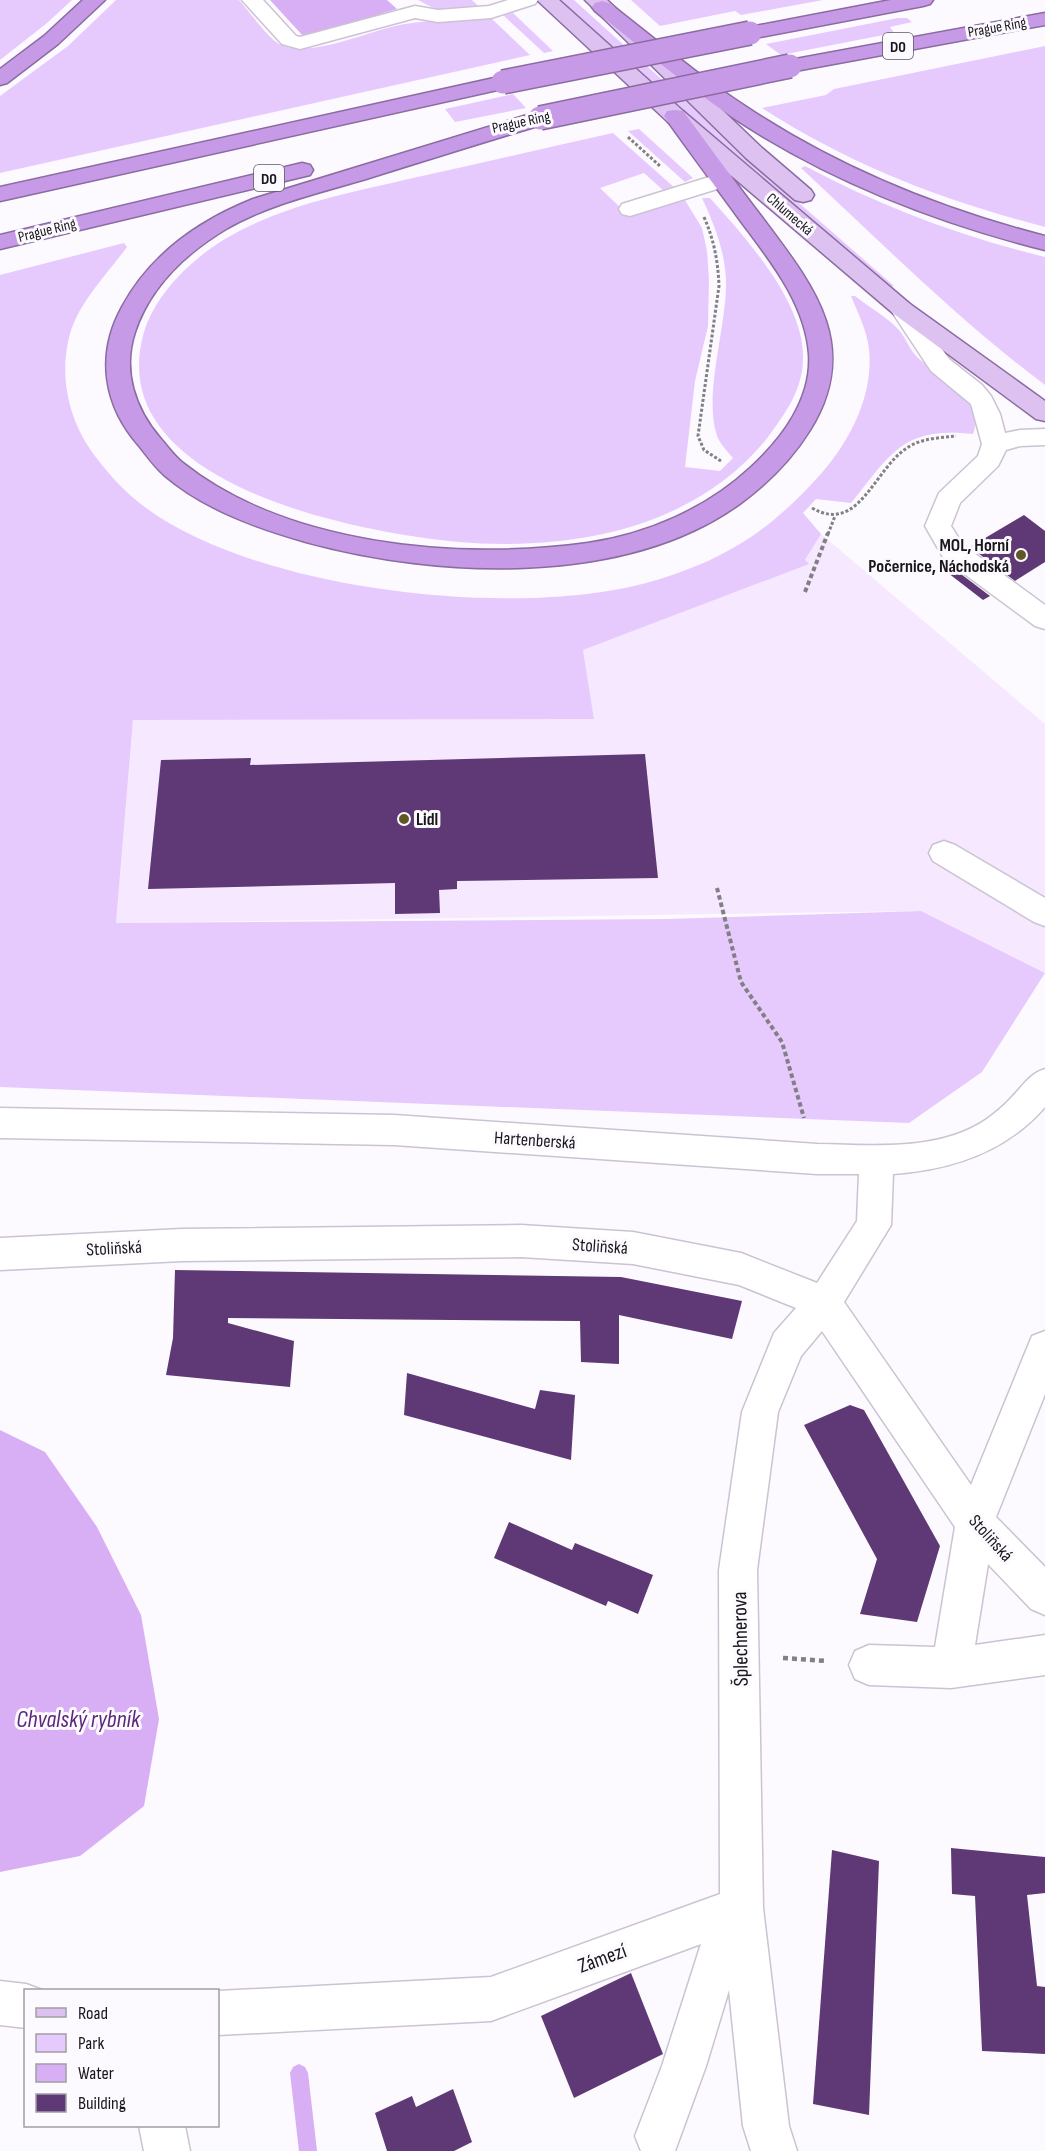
<svg xmlns="http://www.w3.org/2000/svg" width="1045" height="2151" font-family="'Sofia Sans Condensed',sans-serif">
<style>
.built{fill:#f5e8ff}
.green{fill:#e7cafd}
.water{fill:#d8aff5}
.lines{fill:none;stroke-linecap:round;stroke-linejoin:round}
.stream{fill:#d8aff5;fill-rule:evenodd}
.building{fill:#5e3975}
.minor-casing{stroke:#cbc3d2;stroke-width:3}
.major-casing{stroke:#8a6ca0;stroke-width:3}
.highway-casing{stroke:#8a6ca0;stroke-width:3}
.path-far2{stroke:#827f85;stroke-width:3;stroke-dasharray:3 2;stroke-linecap:butt}
.path-far1{stroke:#827f85;stroke-width:4;stroke-dasharray:4.5 3;stroke-linecap:butt}
.path{stroke:#827f85;stroke-width:4.5;stroke-dasharray:5 4;stroke-linecap:butt}
.minor{fill:#fff;fill-rule:evenodd}
.major{fill:#ddc2f1;fill-rule:evenodd}
.highway{fill:#c79ae7;fill-rule:evenodd}
.highway-bridge-casing{stroke:#8a6ca0;stroke-width:26;stroke-linecap:butt}
.highway-bridge{stroke:#c79ae7;stroke-width:23}
.poi-dot{fill:#5f5724;stroke:#fcf9ff;stroke-width:2}
.labels{text-anchor:middle;stroke-width:6;stroke-linejoin:round;paint-order:stroke}
.far-street-label{font-size:15px;fill:#19161c;stroke:#fcf9ff}
.shield{fill:#fcf9ff;stroke:#5d5a60;stroke-width:1.5}
.shield-label{font-size:16px;font-weight:bold;fill:#19161c}
.poi-label{font-size:18px;font-weight:bold;fill:#19161c;stroke:#fcf9ff;text-anchor:end}
.street-label{font-size:18px;fill:#19161c;stroke:#fcf9ff}
.near-street-label{font-size:21px;fill:#19161c;stroke:#fcf9ff}
.near-water-label{font-size:24px;font-style:italic;fill:#5c297a;stroke:#fcf9ff}
</style>
<rect width="100%" height="100%" fill="#fcf9ff"/>
<path class="built" d="M821 534 1045 724V973L921 911 116 923 133 720 594 719 583 650 808 564 805 560Z"/>
<g class="green">
<path d="M0 0H72L47 23 0 60Z"/>
<path d="M116 0H239C249 11 267 37 279 44 311 60 371 29 405 24 428 20 451 20 474 20L435 9 418 0H472L530 55 0 173V96L68 46Z"/>
<path d="M557 0H574L775 182 894 286 889 287 692 121Z"/>
<path d="M631 0H823L741 15 735 11 660 26Z"/>
<path d="M513 13 553 51 544 53 503 15Z"/>
<path d="M898 18H907L912 22 890 27 894 33 781 55 766 44Z"/>
<path d="M1045 46V227C942 200 852 166 762 108L826 95 834 89Z"/>
<path d="M513 94 526 108 455 122 445 109Z"/>
<path d="M639 129 693 178 685 182 628 131Z"/>
<path d="M613 133 676 189 665 192 644 173 600 188 629 216 683 197 702 228 707 251 709 279 708 326 695 381 685 467 720 471 733 458C728 452 720 444 717 436 703 394 727 327 726 281 725 251 714 224 702 198H710C746 238 805 303 803 359 803 389 785 414 768 437 726 491 660 524 593 536 552 544 501 546 459 542 359 533 109 485 142 340 151 298 189 261 225 239 282 205 349 193 413 178 480 163 546 148 613 133Z"/>
<path d="M805 166C880 206 962 237 1045 257V385C958 320 881 242 801 168Z"/>
<path d="M124 243 127 247C108 273 79 302 70 334 58 376 69 422 95 456 107 472 121 488 137 501 248 592 526 622 660 579 728 558 771 529 818 477 849 443 874 396 869 349 867 331 858 313 851 296H855C869 307 887 317 899 330 906 338 909 349 917 357 938 376 986 400 973 434 902 426 891 454 851 503L816 499 803 513 821 534 805 560 809 564 583 650 594 719 133 720 116 923 667 919 921 911 1045 973 982 1072 909 1123 0 1087V275Z"/>
</g>
<g class="water">
<path d="M270 0H387L397 9 304 37Z"/>
<path d="M0 1430 45 1452 97 1527 141 1615 159 1719 144 1806 80 1856 0 1872Z"/>
</g>
<g class="lines">
<path class="stream" d="M299 2064 305 2067 308 2073 317 2151H299L290 2073 293 2067Z"/>
</g>
<g class="building">
<path d="M1024 515 1045 531V562L1015 581 970 547Z"/>
<path d="M945 562 990 596 983 600 939 566Z"/>
<path d="M645 754 658 878 457 881V889L439 890 440 913 395 914V883L148 889 161 760 251 758 250 765Z"/>
<path d="M175 1270 621 1277 742 1301 732 1339 619 1315V1364L581 1362 580 1321 228 1318V1323L294 1341 290 1387 166 1375 173 1338Z"/>
<path d="M407 1373 535 1409 540 1390 575 1395 571 1460 404 1415Z"/>
<path d="M850 1405 864 1410 940 1546 917 1622 860 1614 877 1559 804 1425Z"/>
<path d="M509 1522 572 1550 575 1543 653 1575 638 1614 608 1601 606 1606 494 1558Z"/>
<path d="M951 1848 1045 1857V1893L1027 1895 1037 1986 1045 1987V2054L982 2051 975 1896 952 1894Z"/>
<path d="M832 1850 879 1861 869 2115 813 2104Z"/>
<path d="M631 1973 663 2054 574 2098 541 2016Z"/>
<path d="M453 2089 472 2142 454 2151H387L375 2113 412 2096 416 2107Z"/>
</g>
<g class="lines">
<g class="minor-casing">
<g id="minor">
<path d="M242 0H263L296 36 300 37 415 6 438 10 489 6 508 0H538L535 4 491 18 438 22 415 18 300 49 282 44Z"/>
<path d="M722 173 730 175 733 180 730 185 630 216 622 214 619 209 622 204Z"/>
<path d="M902 302 910 304 949 359 982 385 991 396 1000 414 1005 433 1020 430 1045 429V445L1020 446 1006 450 998 466 960 503 951 526 963 545 1045 605V629L1035 626 944 559 925 526 939 493 978 456 982 444 971 404 931 371 890 309 894 304Z"/>
<path d="M944 841 955 845 1045 898V926L1034 922 933 861 929 853 933 845Z"/>
<path d="M1045 1069V1107C1006 1152 952 1170 893 1174L891 1225 844 1302 971 1485 1032 1336 1045 1331V1394L996 1517 1045 1567V1615L1031 1609 988 1564 975 1645 1045 1635V1675L951 1688 869 1685 855 1679 849 1665 855 1651 869 1645 935 1647 955 1527 822 1331 801 1356 778 1412 757 1570 763 1908 789 2126 797 2151H751L743 2126 729 1990 706 2066 675 2151H641L635 2136 662 2066 701 1944 491 2021 218 2035V1991L491 1977 720 1894 719 1570 742 1412 774 1333 796 1308 739 1285 633 1264 521 1257 182 1261 0 1270V1238L182 1229 521 1225 633 1232 741 1253 817 1283 857 1221 859 1174H817L394 1145 0 1138V1108L394 1115 817 1144C872 1145 939 1152 987 1119 995 1113 1004 1106 1011 1098 1023 1086 1029 1074 1045 1069Z"/>
<path d="M0 1981 26 1984 42 1990H26V2028L0 2025Z"/>
<path d="M139 2126H185L190 2151H144Z"/>
</g>
</g>
<g class="major-casing">
<g id="major">
<path d="M537 0H559L683 111 910 304 1045 401V421L1036 419 894 314 667 121Z"/>
<path d="M585 0H607L762 148 811 190 814 195 811 200 803 202 795 200 746 158Z"/>
</g>
</g>
<g class="highway-casing">
<g id="highway">
<path d="M83 0H105L58 44 7 83 0 85V69L44 36Z"/>
<path d="M891 0H933L930 4 923 6 750 39 743 37 740 33 743 29 750 27Z"/>
<path d="M602 1 609 3C655 39 699 76 748 108 839 168 940 209 1045 236V250C934 222 827 180 732 117 684 84 640 47 595 11L592 7 595 3Z"/>
<path d="M1045 13V25L790 72 783 70 779 66 783 62 790 60Z"/>
<path d="M503 76 511 77 514 82 511 87 0 201V187Z"/>
<path d="M675 110 683 111C709 146 734 181 761 216 812 284 863 345 810 430 792 459 768 483 741 503 626 587 437 578 306 542 256 528 204 509 164 475 155 467 147 456 140 447 104 407 95 356 122 307 150 255 198 221 253 199L540 111 548 113 551 118 548 123C487 141 427 160 366 179 319 193 269 204 226 229 186 253 150 287 135 332 122 371 135 409 161 439 168 447 175 457 183 463 287 546 460 561 588 543 647 534 706 509 750 468 782 439 812 399 809 354 805 301 767 257 737 216 713 183 688 150 664 116L667 111Z"/>
<path d="M302 163 310 165 313 170 310 175 0 249V235Z"/>
</g>
</g>
<g class="path-far2">
<path d="M628 137 660 166"/>
<path d="M704 217C714 240 718 261 719 286L698 436 704 450 721 461"/>
<path d="M812 508C859 535 874 469 907 448 921 438 940 438 956 436"/>
<path d="M828 534 835 516"/>
</g>
<g class="path-far1">
<path d="M805 592 828 533"/>
<path d="M717 888 741 982 782 1042 804 1118"/>
</g>
<path class="path" d="M783 1658 827 1661"/>
<use href="#minor" class="minor"/>
<use href="#major" class="major"/>
<use href="#highway" class="highway"/>
<g class="highway-bridge-casing">
<g id="highway-bridge">
<path d="M503 82 750 33"/>
<path d="M540 118 790 66"/>
</g>
</g>
<use href="#highway-bridge" class="highway-bridge"/>
</g>
<g class="poi-dot">
<circle cx="1021" cy="555" r="6"/>
<circle cx="404" cy="819" r="6"/>
</g>
<g class="labels">
<g class="far-street-label">
<text transform="translate(997 27) rotate(-10)" y="5">Prague Ring</text>
<text transform="translate(521 122) rotate(-12)" y="5">Prague Ring</text>
<text transform="translate(790 214) rotate(41)" y="5">Chlumecká</text>
<text transform="translate(47 230) rotate(-14)" y="5">Prague Ring</text>
</g>
<g class="shield">
<rect x="883" y="33" width="30" height="26" rx="4.5"/>
<rect x="254" y="165" width="30" height="26" rx="4.5"/>
</g>
<g class="shield-label">
<text x="898" y="52">D0</text>
<text x="269" y="184">D0</text>
</g>
<g class="poi-label">
<text x="1009" y="551">MOL, Horní<tspan x="1009" dy="21">Počernice, Náchodská</tspan></text>
<text x="416" y="825" text-anchor="start">Lidl</text>
</g>
<g class="street-label">
<text transform="translate(535 1140) rotate(4)" y="6">Hartenberská</text>
<text transform="translate(600 1246) rotate(4)" y="6">Stoliňská</text>
<text transform="translate(114 1248) rotate(-3)" y="6">Stoliňská</text>
<text transform="translate(991 1538) rotate(48)" y="6">Stoliňská</text>
</g>
<g class="near-street-label">
<text transform="translate(740 1639) rotate(-91)" y="7">Šplechnerova</text>
<text transform="translate(602 1958) rotate(-20)" y="7">Zámezí</text>
</g>
<g class="near-water-label">
<text x="78" y="1727">Chvalský rybník</text>
</g>
</g>
<rect x="24" y="1989" width="195" height="138" fill="#fcf9ff" stroke="#a19ea4" stroke-width="1.5"/>
<rect x="36" y="2008" width="30" height="9" fill="#ddc2f1" stroke="#a19ea4" stroke-width="1.5"/>
<text x="78" y="2019" font-size="18" fill="#19161c">Road</text>
<rect x="36" y="2034" width="30" height="18" fill="#e7cafd" stroke="#a19ea4" stroke-width="1.5"/>
<text x="78" y="2049" font-size="18" fill="#19161c">Park</text>
<rect x="36" y="2064" width="30" height="18" fill="#d8aff5" stroke="#a19ea4" stroke-width="1.5"/>
<text x="78" y="2079" font-size="18" fill="#19161c">Water</text>
<rect x="36" y="2094" width="30" height="18" fill="#5e3975" stroke="#a19ea4" stroke-width="1.5"/>
<text x="78" y="2109" font-size="18" fill="#19161c">Building</text>
</svg>
